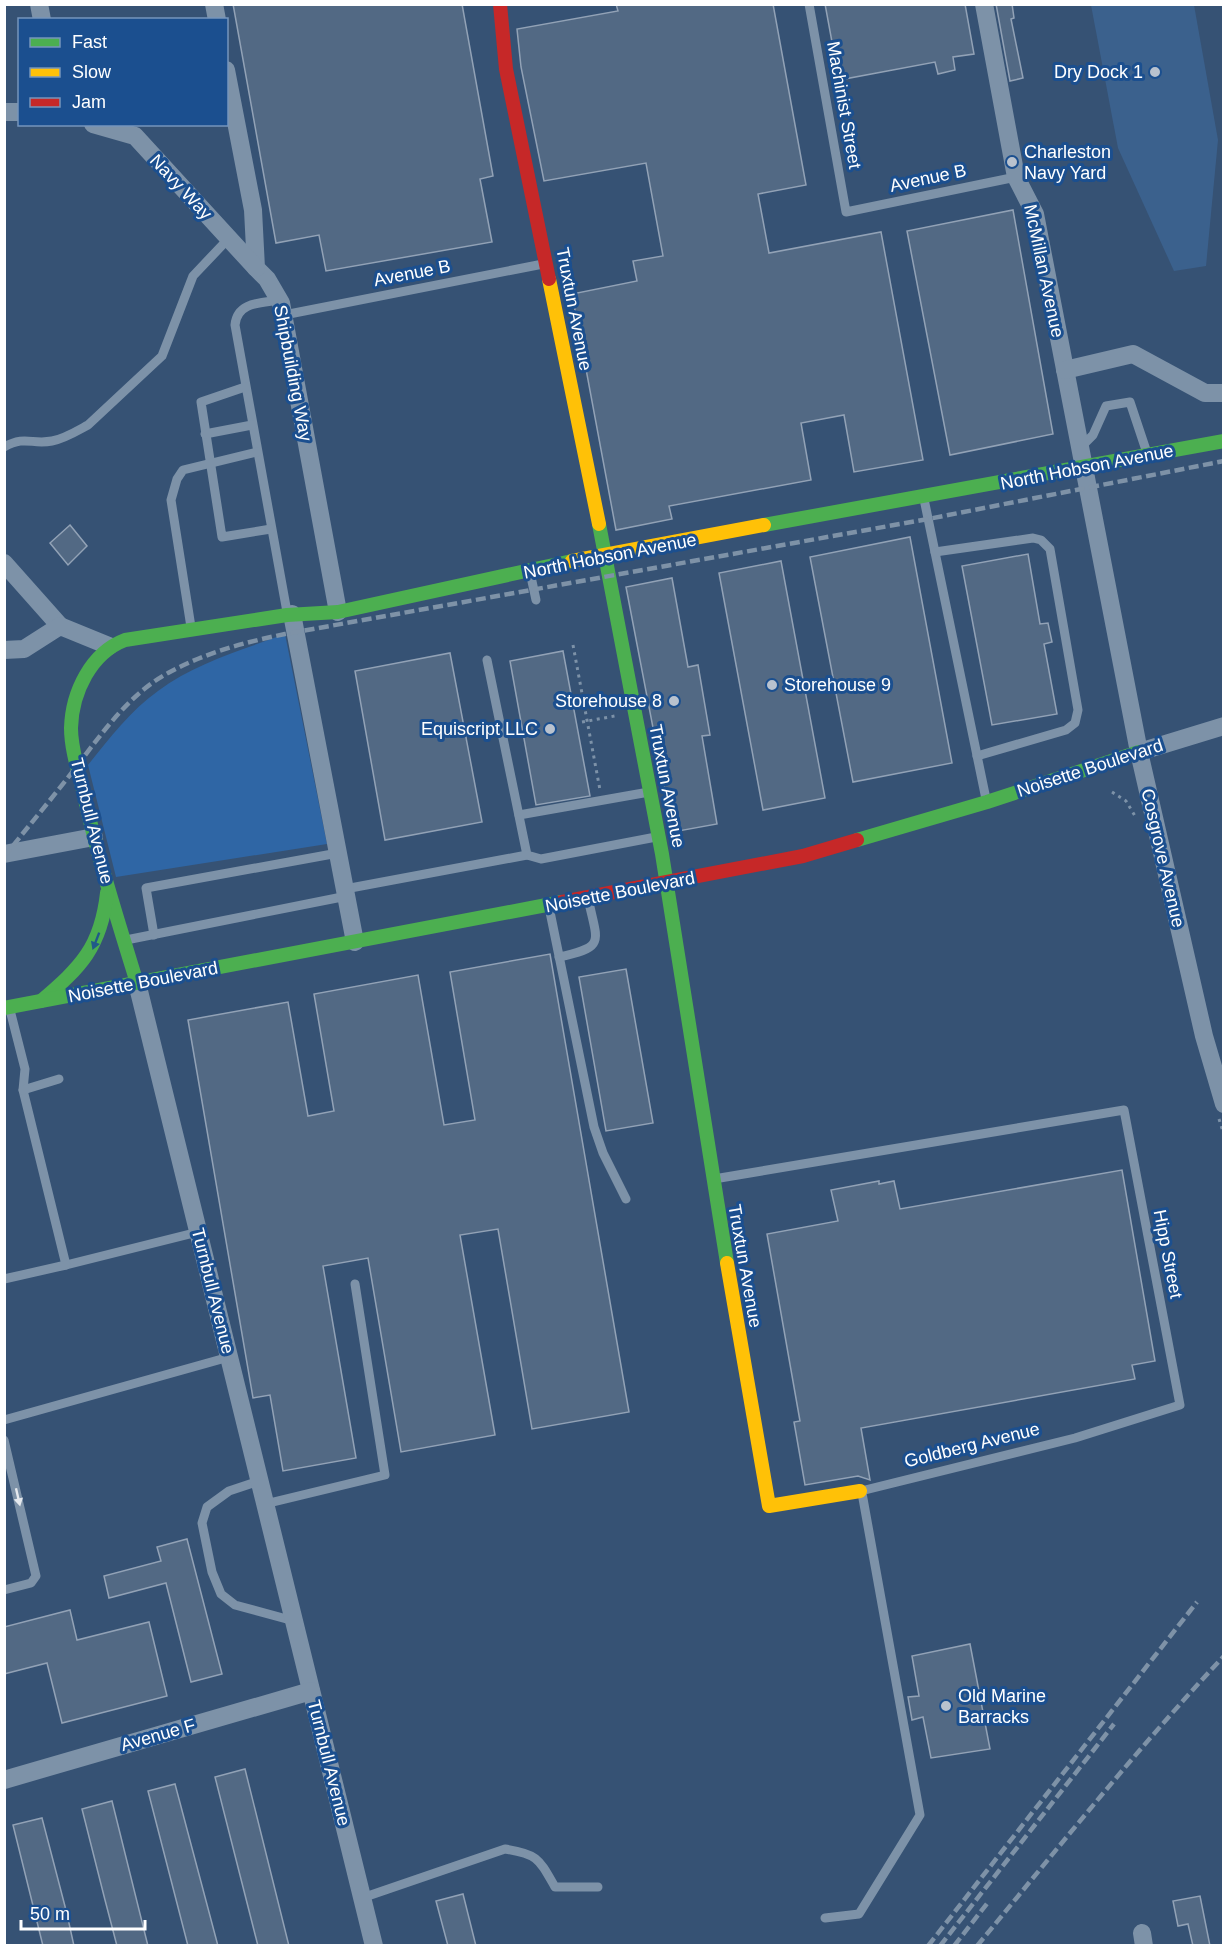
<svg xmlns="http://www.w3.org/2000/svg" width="1228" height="1950" font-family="Helvetica,sans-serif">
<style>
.green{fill:#2f66a5}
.water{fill:#3b618d}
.building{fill:#526984;stroke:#92a2b6;stroke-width:1.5}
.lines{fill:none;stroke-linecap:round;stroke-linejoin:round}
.path{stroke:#7d92a8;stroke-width:3;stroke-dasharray:3 4.5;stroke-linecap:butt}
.lane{stroke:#7d92a8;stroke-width:9}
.street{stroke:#7d92a8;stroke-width:18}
.fast{stroke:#4caf50;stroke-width:14}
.slow{stroke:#ffc107;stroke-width:14}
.jam{stroke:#c62828;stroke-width:14}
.rail{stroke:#7e92a7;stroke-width:4.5;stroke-dasharray:10 4.5;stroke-linecap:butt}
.oneway{fill:#205989}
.oneway2{fill:#e5e9ee}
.poi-dot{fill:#b9c2ce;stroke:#1b4f8f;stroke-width:2}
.labels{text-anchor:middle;stroke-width:6;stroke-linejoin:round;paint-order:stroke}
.poi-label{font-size:18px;fill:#fff;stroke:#1b4f8f;text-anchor:end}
.street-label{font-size:18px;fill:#fff;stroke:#1b4f8f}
</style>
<rect width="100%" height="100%" fill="#365274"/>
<path class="green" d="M285 634 327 844 116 877 88 765C109 739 130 711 158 691 195 663 242 650 285 634Z"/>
<path class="water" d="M1091 5H1194L1218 140 1206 266 1174 271 1118 148Z"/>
<g class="building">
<path d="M233 4H462L493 176 480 179 492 242 326 271 319 235 276 243Z"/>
<path d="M616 4H773L806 185 758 194 769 253 881 232 923 460 854 472 844 415 801 423 811 480 669 506 672 519 616 530 572 294 637 281 633 261 663 256 646 163 544 181 521 67 517 29 618 11Z"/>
<path d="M825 4H965L974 54 953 57 955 70 938 74 935 62 839 80Z"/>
<path d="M996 4H1012L1014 18 1011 19 1023 78 1010 81Z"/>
<path d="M1013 210 1053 434 950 455 907 231Z"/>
<path d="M70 525 87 546 68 565 50 543Z"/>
<path d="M910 537 952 763 853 782 810 557Z"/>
<path d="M1028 554 1040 624 1048 623 1052 642 1044 644 1057 714 992 725 962 566Z"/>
<path d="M781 561 825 798 763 810 719 573Z"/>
<path d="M672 578 688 667 698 665 710 735 702 736 717 824 673 832 626 587Z"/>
<path d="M563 651 590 796 536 805 510 661Z"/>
<path d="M450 653 482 822 385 840 355 671Z"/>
<path d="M550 954 629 1412 532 1429 498 1229 460 1235 495 1435 401 1452 368 1258 323 1266 356 1458 283 1471 270 1395 253 1398 188 1020 288 1002 308 1116 334 1111 314 994 418 975 444 1125 475 1120 450 972Z"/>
<path d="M626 969 653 1123 606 1131 579 977Z"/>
<path d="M1122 1170 1155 1361 1132 1365 1135 1379 861 1428 870 1480 858 1476 805 1485 794 1422 800 1421 767 1234 838 1221 831 1190 879 1181V1184L894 1181 900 1209Z"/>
<path d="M187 1539 222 1674 191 1682 166 1583 109 1598 104 1576 161 1561 157 1547Z"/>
<path d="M70 1610 77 1640 149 1622 167 1696 62 1723 47 1663 4 1674V1627Z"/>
<path d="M970 1644 990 1749 931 1758 923 1717 912 1720 908 1697 919 1696 912 1656Z"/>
<path d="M245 1769 289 1946H258L215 1777Z"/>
<path d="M175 1784 218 1946H188L148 1791Z"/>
<path d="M112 1801 148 1946H117L105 1900 82 1809Z"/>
<path d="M42 1818 67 1914 74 1946H43L13 1825Z"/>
<path d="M463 1894 476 1946H448L436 1901Z"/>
<path d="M1200 1896 1210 1946H1193L1188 1924 1178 1926 1173 1901Z"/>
</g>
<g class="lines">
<g class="path">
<path d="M573 645 600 790"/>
<path d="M582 722 615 716"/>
<path d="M1112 792 1126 801 1135 816"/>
<path d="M1219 1119 1224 1135"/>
</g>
<g class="lane">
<path d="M809 4 846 212 1016 177"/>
<path d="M279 300C261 303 237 302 235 325L287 612"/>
<path d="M284 315 543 264"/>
<path d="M245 387 201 402 222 537 271 529"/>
<path d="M205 434 252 425"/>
<path d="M4 447C26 435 31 445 52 441 64 439 77 431 88 425L162 356 193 276 229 238"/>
<path d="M1081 447 1093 435 1106 406 1130 402 1147 453"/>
<path d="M924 499 986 799"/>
<path d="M935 552 1033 538 1041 540 1050 549 1078 710 1075 723 1066 730 977 756"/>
<path d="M530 572 536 600"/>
<path d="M191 627 171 500 177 479 183 470 257 452"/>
<path d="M487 660 527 855 541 859 656 837"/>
<path d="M519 815 649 792"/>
<path d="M345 889 527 855"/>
<path d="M549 907 594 1127 603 1153 626 1199"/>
<path d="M154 935 146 888 338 853"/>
<path d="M126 940 347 896"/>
<path d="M559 957C607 947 597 942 588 898"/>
<path d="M10 1010 25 1069 23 1090 66 1265 198 1232"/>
<path d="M23 1090 59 1079"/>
<path d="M714 1179 1124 1110 1180 1405 1075 1438 861 1491"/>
<path d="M4 1279 66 1265"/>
<path d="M4 1420 229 1357"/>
<path d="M4 1440 36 1576 31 1583 4 1590"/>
<path d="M259 1481 229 1491 207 1507 202 1523 212 1572 221 1594 235 1605 294 1621"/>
<path d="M265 1504 385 1475 355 1284"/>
<path d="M362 1898 505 1849C538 1854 539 1859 555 1887H598"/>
<path d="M825 1918 859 1914 920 1815 862 1493"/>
</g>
<g class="street">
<path d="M39 4 42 20"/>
<path d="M214 4 217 20"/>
<path d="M984 4 1016 177 1035 214 1139 752 1204 1036 1224 1104"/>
<path d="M226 70 253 210 256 268 267 279 281 303 338 612"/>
<path d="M4 112H20"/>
<path d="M93 124 135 136 256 268"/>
<path d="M1065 370 1133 354 1205 393H1224"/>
<path d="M4 563 60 626"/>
<path d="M292 614 355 942"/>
<path d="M4 650 24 649 60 626 109 646"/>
<path d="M1139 752 1224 726"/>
<path d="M4 854 94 837"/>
<path d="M137 983 374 1946"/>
<path d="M4 1780 311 1691"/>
<path d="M1142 1933 1144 1946"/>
</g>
<g class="fast">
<path d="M599 524 662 854 727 1263"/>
<path d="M764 525 1224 441"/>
<path d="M857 840 987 802 1139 752"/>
<path d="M137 983C117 918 96 852 82 786 77 767 71 747 71 728 72 692 91 653 125 640L287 615 338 612 572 561"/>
<path d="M41 1001C81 967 101 947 107 893"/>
<path d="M4 1008 562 902"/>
</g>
<g class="slow">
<path d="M549 279 599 524"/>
<path d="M572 561 764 525"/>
<path d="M727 1263 769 1506 860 1491"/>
</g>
<g class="jam">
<path d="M500 4 506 69 549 279"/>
<path d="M562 902 803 856 857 840"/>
</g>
<g class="rail">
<path d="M4 857C26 829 49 802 70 775 98 739 127 695 168 673 204 653 246 642 285 634L928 519 1224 461"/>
<path d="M928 1946 1197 1602"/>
<path d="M940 1946 1114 1724"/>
<path d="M954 1946 989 1901"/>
<path d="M977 1946C1058 1848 1137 1749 1224 1656"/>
</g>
</g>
<defs><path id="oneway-solid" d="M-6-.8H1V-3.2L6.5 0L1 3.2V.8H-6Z" transform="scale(1.5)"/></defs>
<use class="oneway" href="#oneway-solid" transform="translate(96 941) rotate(111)"/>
<use class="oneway2" href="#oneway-solid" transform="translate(18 1497) rotate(77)"/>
<g class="poi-dot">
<circle cx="1155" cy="72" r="6"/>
<circle cx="1012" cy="162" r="6"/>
<circle cx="772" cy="685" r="6"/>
<circle cx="674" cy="701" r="6"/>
<circle cx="550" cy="729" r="6"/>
<circle cx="946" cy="1706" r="6"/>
</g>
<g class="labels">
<g class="poi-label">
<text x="1143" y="78">Dry Dock 1</text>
<text x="1024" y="158" text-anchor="start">Charleston<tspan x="1024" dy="21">Navy Yard</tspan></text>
<text x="784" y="691" text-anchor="start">Storehouse 9</text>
<text x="662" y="707">Storehouse 8</text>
<text x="538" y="735">Equiscript LLC</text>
<text x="958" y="1702" text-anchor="start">Old Marine<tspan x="958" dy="21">Barracks</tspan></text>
</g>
<g class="street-label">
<text transform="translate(844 105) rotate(80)" y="6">Machinist Street</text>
<text transform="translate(928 178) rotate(-12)" y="6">Avenue B</text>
<text transform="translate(181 187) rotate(47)" y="6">Navy Way</text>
<text transform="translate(1044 271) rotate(78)" y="6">McMillan Avenue</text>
<text transform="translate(412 273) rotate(-11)" y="6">Avenue B</text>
<text transform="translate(574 309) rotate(79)" y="6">Truxtun Avenue</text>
<text transform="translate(293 373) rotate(79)" y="6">Shipbuilding Way</text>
<text transform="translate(1087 467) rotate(-11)" y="6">North Hobson Avenue</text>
<text transform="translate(610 556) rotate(-11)" y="6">North Hobson Avenue</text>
<text transform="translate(1090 768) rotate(-18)" y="6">Noisette Boulevard</text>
<text transform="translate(667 786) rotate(79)" y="6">Truxtun Avenue</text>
<text transform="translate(92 821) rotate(76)" y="6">Turnbull Avenue</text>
<text transform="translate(1163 858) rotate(77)" y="6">Cosgrove Avenue</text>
<text transform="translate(620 892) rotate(-11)" y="6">Noisette Boulevard</text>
<text transform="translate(143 982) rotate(-11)" y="6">Noisette Boulevard</text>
<text transform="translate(1168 1254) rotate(79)" y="6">Hipp Street</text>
<text transform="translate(745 1266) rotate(80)" y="6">Truxtun Avenue</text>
<text transform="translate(213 1291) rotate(76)" y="6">Turnbull Avenue</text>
<text transform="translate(972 1445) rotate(-14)" y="6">Goldberg Avenue</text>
<text transform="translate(158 1735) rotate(-16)" y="6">Avenue F</text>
<text transform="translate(329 1763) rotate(76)" y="6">Turnbull Avenue</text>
</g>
</g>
<rect width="1228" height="1950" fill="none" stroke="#ffffff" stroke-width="12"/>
<rect x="18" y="18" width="210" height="108" fill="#1b4f8f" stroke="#7695bc" stroke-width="1.5"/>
<rect x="30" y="38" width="30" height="9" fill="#4caf50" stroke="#7695bc" stroke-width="1.5"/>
<text x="72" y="48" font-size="18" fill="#ffffff">Fast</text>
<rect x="30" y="68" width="30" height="9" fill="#ffc107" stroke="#7695bc" stroke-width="1.5"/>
<text x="72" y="78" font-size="18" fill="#ffffff">Slow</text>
<rect x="30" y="98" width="30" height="9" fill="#c62828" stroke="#7695bc" stroke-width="1.5"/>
<text x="72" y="108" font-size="18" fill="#ffffff">Jam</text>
<path d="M21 1920v9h124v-9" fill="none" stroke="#ffffff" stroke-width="3"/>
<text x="30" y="1920" font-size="18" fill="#ffffff" stroke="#1b4f8f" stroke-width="4.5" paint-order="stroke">50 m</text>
</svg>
